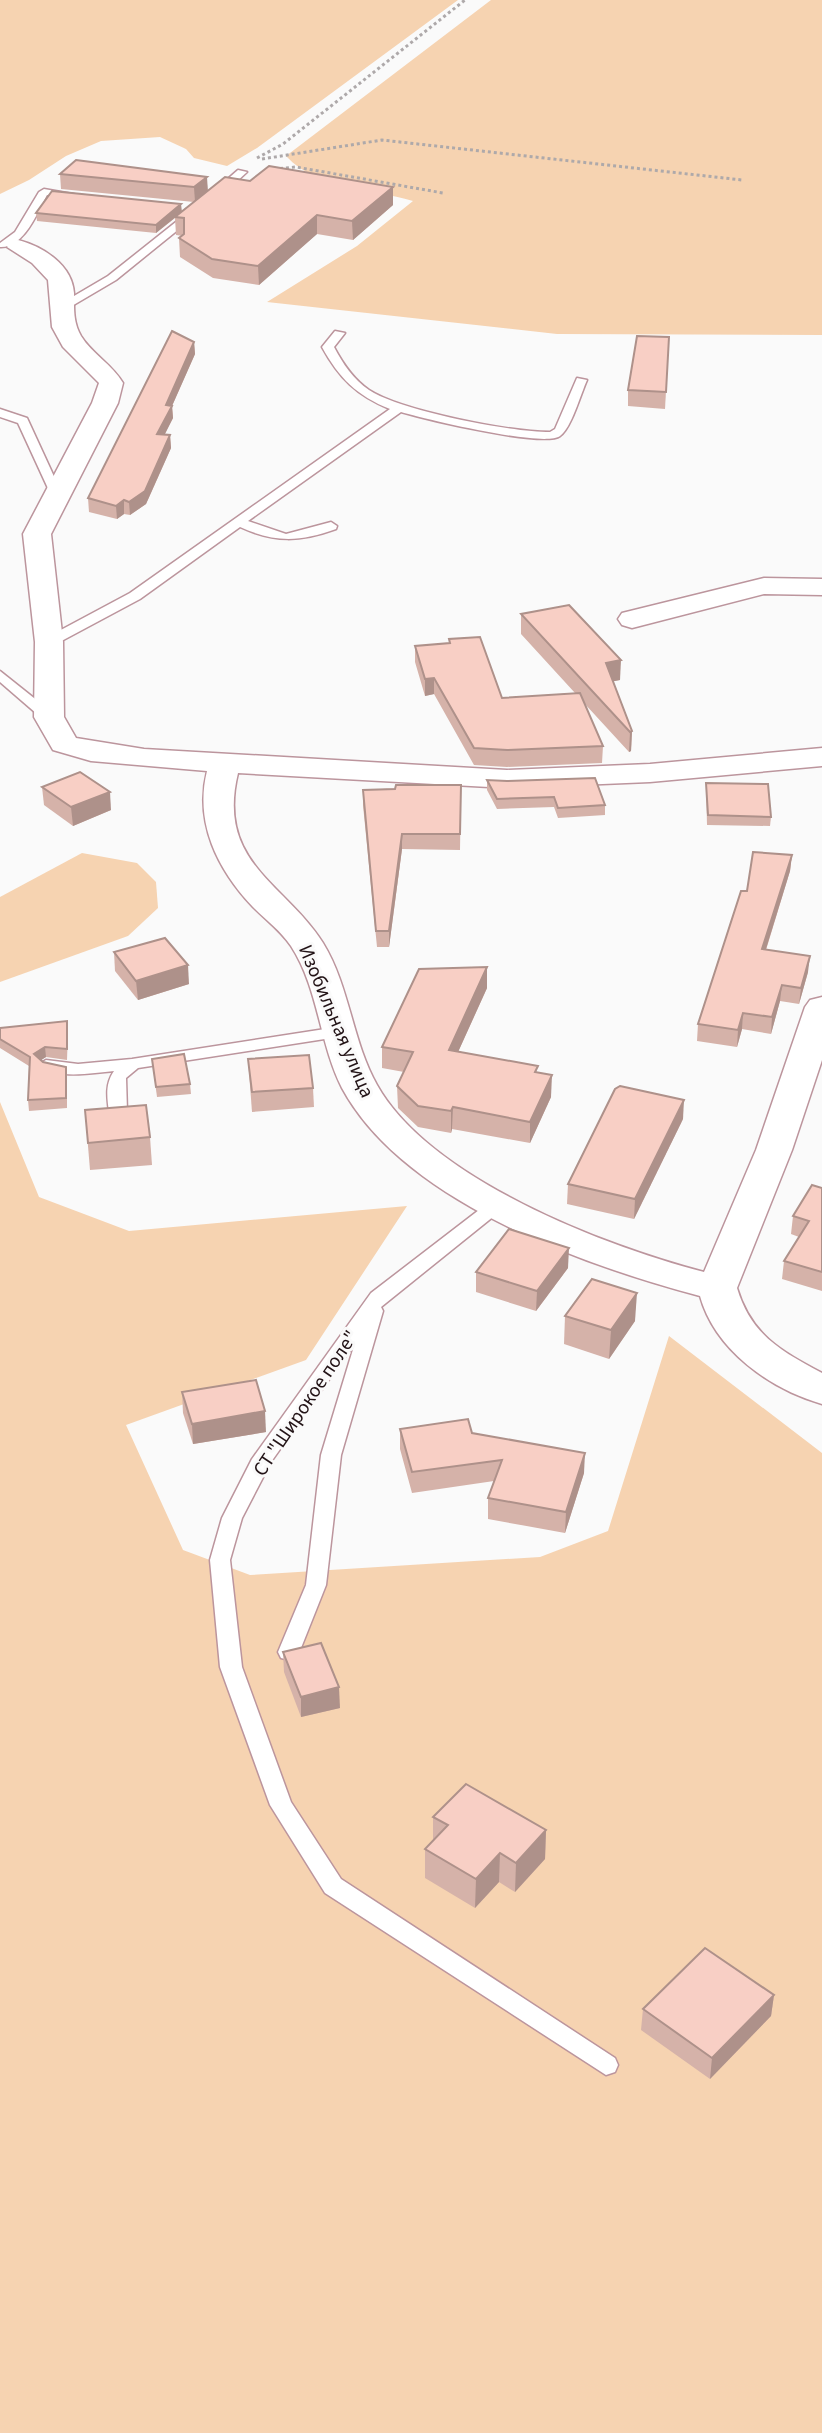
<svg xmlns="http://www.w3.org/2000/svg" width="822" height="2433" font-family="'Source Sans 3',sans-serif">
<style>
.green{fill:#f6d3b1}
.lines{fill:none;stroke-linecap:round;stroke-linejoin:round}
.lane-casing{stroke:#bc959d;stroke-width:3}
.street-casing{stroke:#bc959d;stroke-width:3}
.path{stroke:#aea9aa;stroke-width:3;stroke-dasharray:3 3;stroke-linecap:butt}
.lane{fill:#fff;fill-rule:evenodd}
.street{fill:#fff;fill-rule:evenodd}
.wall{fill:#d5b2a9}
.shaded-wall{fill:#ae918a}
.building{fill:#f8cfc5;stroke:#ae918a;stroke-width:2}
.labels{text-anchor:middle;stroke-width:6;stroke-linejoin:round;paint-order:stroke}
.street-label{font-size:20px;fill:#221316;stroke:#fafafa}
</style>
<rect width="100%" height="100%" fill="#fafafa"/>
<g class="green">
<path d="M0 0H458L257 148 227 166 194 158 186 149 160 137 101 141 66 156 29 180 0 194Z"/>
<path d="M491 0H822V335L557 334 267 302 357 246 413 201C370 188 319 191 286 156Z"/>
<path d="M82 853 137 863 156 882 158 908 128 936 0 982V897Z"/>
<path d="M0 1102 39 1197 129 1231 407 1206 306 1360 126 1425 183 1550 250 1575 540 1557 608 1531 669 1336 822 1453V2433H0Z"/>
</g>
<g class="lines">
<g class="lane-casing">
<g id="lane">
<path d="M238 170 247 172 222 195H214V191Z"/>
<path d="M44 189 78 195 73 198 47 195C37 213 24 248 0 247V243L15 232 39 192Z"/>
<path d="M191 210 200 212 116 280 65 310H57V306L108 276Z"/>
<path d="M335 331 345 333 334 347C343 364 353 379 369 390 401 411 511 432 550 432L555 429 577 378 587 380C581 393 571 429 560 436 544 448 425 419 401 412L248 521 286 534 331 522 337 526 336 529C300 542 275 543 240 527L140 599 54 645H44V639L130 593 390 409C357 396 339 378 322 347Z"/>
<path d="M0 409 27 418 62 494 60 497H52L18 423 0 417Z"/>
<path d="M0 671 54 714V720H44L0 682Z"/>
<path d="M338 1027 344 1028 346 1032 344 1036 138 1068 126 1078 127 1112 118 1117 109 1112C107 1097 105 1084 114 1071 93 1073 55 1080 38 1065L46 1060 78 1064 132 1059Z"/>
<path d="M498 1198 507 1204 504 1208 381 1307 383 1311 341 1455 326 1585 297 1658 289 1660 281 1658 278 1652 306 1585 321 1455 355 1343 271 1462 242 1518 230 1560 242 1667 291 1802 341 1879 615 2058 618 2065 615 2072 606 2075 325 1893 270 1805 220 1667 210 1560 222 1518 252 1459 371 1293 492 1200Z"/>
</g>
</g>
<g class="street-casing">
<g id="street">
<path d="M18 240C44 247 72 265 74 293 74 309 73 322 81 336 92 354 112 364 123 383L118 403 51 534 63 642 64 717 76 738 144 749 507 770 650 764 822 748V766L650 782 507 788 238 773C216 863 285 883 323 943 350 987 352 1041 377 1085 430 1179 604 1246 704 1272L756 1150 805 1007 810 1000 822 997V1060L792 1150 737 1288C751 1335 781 1351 822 1373V1404C770 1389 715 1350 700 1296 583 1265 403 1201 342 1088 319 1043 319 989 291 946 281 931 266 920 253 907 218 870 194 823 207 771L91 761 53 750 34 717 35 642 23 534 92 403 99 383 63 347 52 327 48 280 32 263 7 247 10 242Z"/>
<path d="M764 578 822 579V595L764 594 632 628 622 625 618 619 622 613Z"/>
</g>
</g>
<g class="path">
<path d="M257 158 283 144 465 0"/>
<path d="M262 159 382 140 742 180"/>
<path d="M274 169 296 167 443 193"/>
</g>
<use href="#lane" class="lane"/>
<use href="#street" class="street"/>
</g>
<g class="wall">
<path d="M76 160 208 190 250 181 393 187V205L353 240 317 234 259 285 213 278 180 257 179 238 183 236 176 235 175 218 156 233 37 221 36 213 181 211 194 202 61 189 60 174Z"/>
<path d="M669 337 665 409 628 406V390Z"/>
<path d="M194 342 195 354 172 406 173 418 164 435H170L171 448 146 504 130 515 124 514 117 519 89 512 88 498Z"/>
<path d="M521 614 620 680 613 681 632 731 631 751 629 752 584 703 603 746 602 763 507 767 474 765 434 694 425 696 415 662V646L449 643V639L502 698 575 693 521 634Z"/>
<path d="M487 780 605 805V815L558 818 554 807 497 809 487 790Z"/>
<path d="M706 783 771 817 770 826 707 825Z"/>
<path d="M461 785 460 850 402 849 389 947H377L363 805V790Z"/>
<path d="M42 787 111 810 73 826 44 805Z"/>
<path d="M792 855 790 871 766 950 808 972 799 1004 780 1001 771 1034 742 1029 737 1047 697 1041 698 1024 747 891Z"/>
<path d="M114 952 189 984 138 1000 115 971Z"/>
<path d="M487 967V988L458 1052 538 1073 551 1097 530 1143 452 1129 451 1133 418 1127 398 1108 397 1086 404 1072 382 1068V1047Z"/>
<path d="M0 1028 68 1031 67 1060 46 1057 41 1060 67 1077V1108L29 1111 28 1100 29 1066 0 1048Z"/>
<path d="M152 1059 190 1084 191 1094 157 1097Z"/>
<path d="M248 1059 313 1088 314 1107 252 1112Z"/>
<path d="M85 1110 150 1137 152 1165 90 1170Z"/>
<path d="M683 1119 634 1219 567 1204 568 1184Z"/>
<path d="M822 1188V1291L782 1279 784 1261 799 1237 791 1234 793 1216Z"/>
<path d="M568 1268 536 1311 476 1292V1272Z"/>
<path d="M565 1316 635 1321 609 1359 564 1344Z"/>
<path d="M182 1392 266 1432 193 1444 183 1413Z"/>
<path d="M400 1429 472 1433 584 1473 565 1533 488 1519V1498L494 1481 412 1493 400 1449Z"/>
<path d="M283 1652 340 1708 301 1717 284 1672Z"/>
<path d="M433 1817 546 1830 545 1859 515 1892 499 1882 475 1908 425 1878V1849L433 1840Z"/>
<path d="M774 1995 771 2016 710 2079 641 2030 643 2009Z"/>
</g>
<g class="shaded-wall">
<path d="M207 177 208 192 195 202 194 187Z"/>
<path d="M393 187V205L353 240 352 221Z"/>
<path d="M181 204 182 212 156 233V225Z"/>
<path d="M317 215V234L259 285 258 266Z"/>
<path d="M194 342 195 354 172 406 173 418 158 448 157 434 166 405Z"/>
<path d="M170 435 171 448 146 504 130 515 129 502Z"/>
<path d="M124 500V514L117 519 116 506Z"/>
<path d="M621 660 620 680 605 683 606 663Z"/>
<path d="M434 678V694L425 696V679Z"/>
<path d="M632 731 631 751 629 752 630 732Z"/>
<path d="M110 792 111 810 73 826 71 807Z"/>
<path d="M402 834V849L389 947V931Z"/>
<path d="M792 855 790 871 761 965 762 949Z"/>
<path d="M810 956 808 972 799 1004 801 988Z"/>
<path d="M188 965 189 984 138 1000 136 981Z"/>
<path d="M487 967V988L449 1072V1050Z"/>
<path d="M782 985 780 1001 771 1034 772 1017Z"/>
<path d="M743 1013 742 1029 737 1047 738 1030Z"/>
<path d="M45 1047 46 1057 35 1064 34 1054Z"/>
<path d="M552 1075 551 1097 530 1143V1122Z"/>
<path d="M684 1100 683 1119 634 1219 635 1199Z"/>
<path d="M453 1107 452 1129 451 1133V1111Z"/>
<path d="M569 1248 568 1268 536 1311 537 1291Z"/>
<path d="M637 1293 635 1321 609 1359 611 1330Z"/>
<path d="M265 1411 266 1432 193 1444 192 1424Z"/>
<path d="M585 1453 584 1473 565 1533 566 1512Z"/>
<path d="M339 1687 340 1708 301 1717V1697Z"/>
<path d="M546 1830 545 1859 515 1892 516 1863Z"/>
<path d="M500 1853 499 1882 475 1908 476 1879Z"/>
<path d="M774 1995 771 2016 710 2079 712 2058Z"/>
</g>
<g class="building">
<path d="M76 160 207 177 194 187 60 174Z"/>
<path d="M269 166 393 187 352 221 317 215 258 266 212 259 179 238 184 234V218L175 217 225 177 250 181Z"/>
<path d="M52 191 181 204 156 225 36 213Z"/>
<path d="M172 331 194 342 166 405 172 406 157 434 170 435 145 491 129 502 124 500 116 506 88 498Z"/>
<path d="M637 336 669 337 666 392 628 390Z"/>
<path d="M569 605 621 660 606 663 632 731 630 732 521 614Z"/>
<path d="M480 637 502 698 580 693 603 746 507 750 474 748 434 678 425 679 415 646 450 643 449 639Z"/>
<path d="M80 772 110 792 71 807 42 787Z"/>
<path d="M595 778 605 805 558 808 554 797 497 799 487 780 507 781Z"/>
<path d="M706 783 768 784 771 817 708 815Z"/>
<path d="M396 785H461L460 834H402L389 931H376L363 790 395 789Z"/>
<path d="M753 852 792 855 762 949 810 956 801 988 782 985 772 1017 743 1013 738 1030 698 1024 741 891H747Z"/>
<path d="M165 938 188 965 136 981 114 952Z"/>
<path d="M487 967 449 1050 538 1066 535 1072 552 1075 530 1122 453 1107 451 1111 418 1106 397 1086 413 1052 382 1047 419 969Z"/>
<path d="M67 1021V1049L45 1047 34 1054 43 1062 66 1067V1098L28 1100 30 1057 0 1039V1028Z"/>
<path d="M184 1054 190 1084 156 1087 152 1059Z"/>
<path d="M309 1055 313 1088 252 1092 248 1059Z"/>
<path d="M620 1086 684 1100 635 1199 568 1184 615 1089Z"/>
<path d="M146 1105 150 1137 88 1143 85 1110Z"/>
<path d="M812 1185 822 1188V1272L784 1261 809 1221 793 1216Z"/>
<path d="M509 1229 569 1248 537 1291 476 1272Z"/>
<path d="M592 1279 637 1293 611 1330 565 1316Z"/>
<path d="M256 1380 265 1411 192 1424 182 1392Z"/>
<path d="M468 1419 472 1433 585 1453 566 1512 488 1498 502 1460 412 1472 400 1429Z"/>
<path d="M321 1643 339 1687 301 1697 283 1652Z"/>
<path d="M466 1784 546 1830 516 1863 500 1853 476 1879 425 1849 448 1825 433 1817Z"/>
<path d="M705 1948 774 1995 712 2058 643 2009Z"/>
</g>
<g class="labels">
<g class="street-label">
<text transform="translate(337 1021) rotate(67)" y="7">Изобильная улица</text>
<text transform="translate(305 1403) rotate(-56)" y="7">СТ "Широкое поле"</text>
</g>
</g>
</svg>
